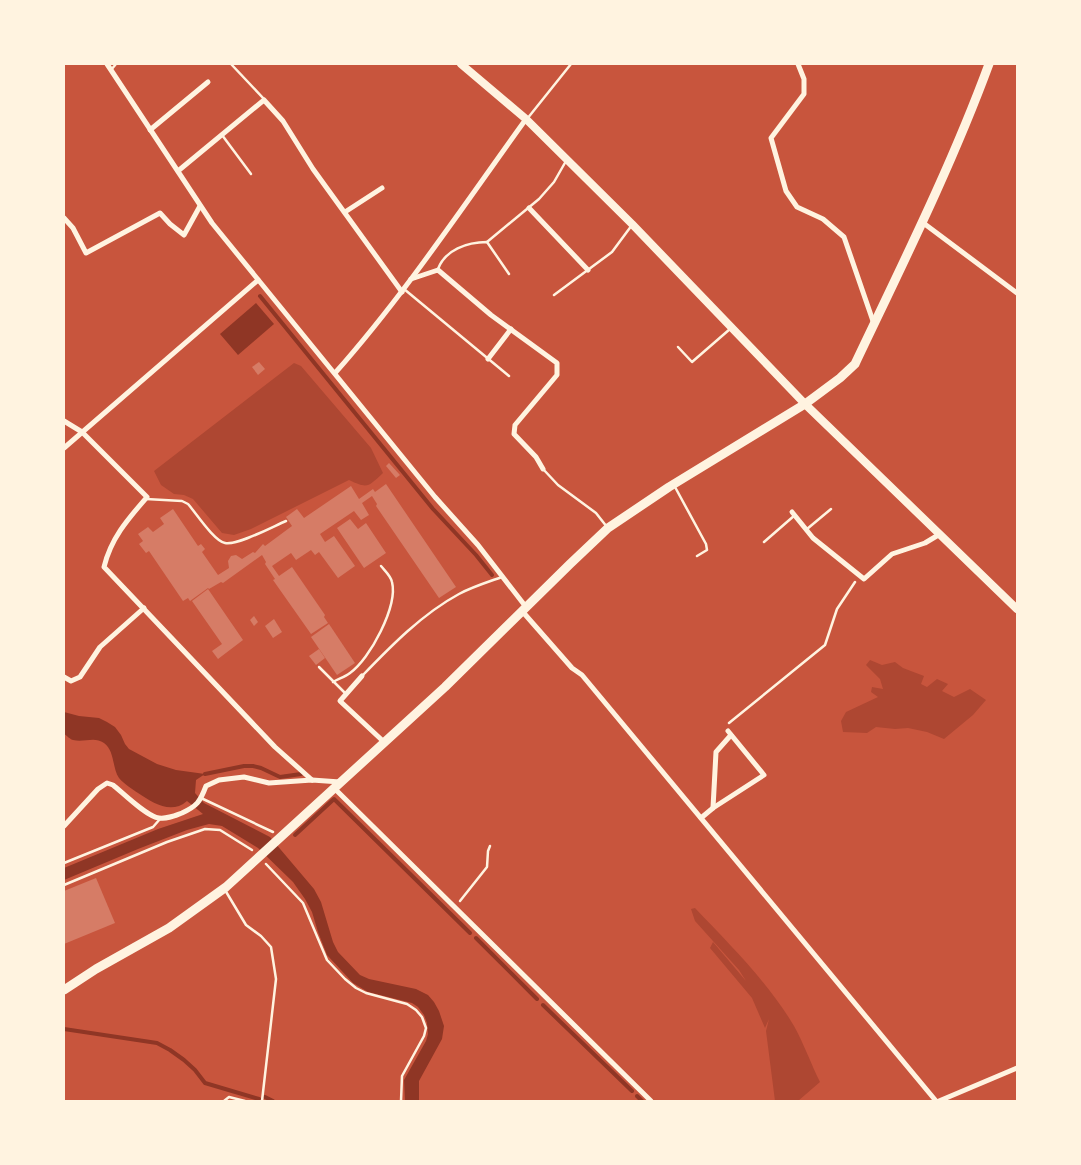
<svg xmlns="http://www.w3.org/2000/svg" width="1081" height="1165" font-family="'Roboto Serif',serif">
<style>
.green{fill:#ae4732}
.water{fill:#8f3625}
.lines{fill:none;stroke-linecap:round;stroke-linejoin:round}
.stream{stroke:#8f3625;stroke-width:4}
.building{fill:#d67c66}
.path{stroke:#fff3e0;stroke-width:2.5}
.service{stroke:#fff3e0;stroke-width:2.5}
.minor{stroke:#fff3e0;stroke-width:5}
.secondary{stroke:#fff3e0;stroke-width:8}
.primary{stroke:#fff3e0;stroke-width:9}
</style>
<rect width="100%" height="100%" fill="#c8553d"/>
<g class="green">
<path d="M294 363 301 366 371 448 383 473C368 487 368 489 349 480L251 529 234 535 222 533 193 499 184 495 174 494 161 485 154 471Z"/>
<path d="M870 660 882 665 895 662 903 668 924 676 921 684 927 687 937 679 948 684 942 691 954 697 970 689 986 700 973 715 944 739 927 732 908 728 895 729 876 727 867 733 843 732 841 721 846 712 878 697 871 692 872 687 883 689 880 679 866 665Z"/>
<path d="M695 908C730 945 768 982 794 1026 804 1044 811 1064 820 1082L798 1101H775L766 1031 769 1019 765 1028 752 998 710 948 713 942 746 981 739 970 695 921 691 909Z"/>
</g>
<g class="water">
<path d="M256 303 274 324 238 355 220 334Z"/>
<path d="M64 712 79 716 99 718 107 722 115 727 121 735 125 744 129 749 157 764 176 770 205 774 196 780 195 793 204 803 270 837 314 889 321 902 333 942 338 952 360 975 369 979 416 989 428 995 434 1002 439 1011 444 1026 442 1039 419 1081V1101H405L404 1080 426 1041 428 1034 427 1023 424 1015 418 1007 412 1003 368 992 353 983 327 955 318 932 312 912 305 899 293 882 258 848 222 826 209 824 187 830 138 849 64 880V868L158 829 203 814 187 801C171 815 153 803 138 793 132 789 124 784 119 778 112 768 115 751 104 743 94 736 84 743 73 740 71 740 66 735 64 734Z"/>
</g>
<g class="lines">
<g class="stream">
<path d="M260 296 433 509 476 555 492 575"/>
<path d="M205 774 244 766H253L261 768 280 777 301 774"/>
<path d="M295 835 334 799 470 933"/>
<path d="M476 938 537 999"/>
<path d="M543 1005 632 1091"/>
<path d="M64 1029 157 1043 170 1050 184 1060 195 1070 205 1083 259 1099"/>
<path d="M637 1096 642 1101"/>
<path d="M265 1097 273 1101"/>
</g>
</g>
<g class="building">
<path d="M259 362 265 369 258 375 252 367Z"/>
<path d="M389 463 400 475 396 478 386 466Z"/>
<path d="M386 484 456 587 439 598 376 506 377 504 372 496 362 503 369 515 361 520 354 511 320 534 325 542 334 536 355 566 338 578 319 552 315 555 311 550 296 560 291 553 272 566 279 576 292 567 325 615 324 617 328 623 311 634 273 580 275 579 265 564 266 562 262 555 223 583 221 582 209 589 208 588 190 601 188 598 183 601 149 551 146 553 139 544 143 541 138 534 148 527 153 532 164 524 160 518 173 509 198 546 201 544 205 549 202 552 218 575 229 568 228 561 231 556 236 555 242 559 253 552 255 553 263 544 265 546 292 526 286 517 297 509 304 518 351 486 359 499 373 489 375 492Z"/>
<path d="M350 519 358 529 366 523 386 553 364 568 337 528Z"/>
<path d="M208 589 243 640 218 659 212 651 222 644 192 601Z"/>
<path d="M254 616 258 622 254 626 250 620Z"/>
<path d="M274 619 282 632 273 638 265 626Z"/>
<path d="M329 624 355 663 337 675 311 637Z"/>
<path d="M319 649 325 658 316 665 309 656Z"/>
<path d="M96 878 115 923 64 944V891Z"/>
</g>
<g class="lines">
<g class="path">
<path d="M729 723 825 645 837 609 855 582"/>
<path d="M266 864 303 903 327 960 345 979 356 988 366 993 407 1004 416 1010 422 1017 426 1028 424 1036 402 1076 401 1101"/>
<path d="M64 885 167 842 205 829 220 830 252 850"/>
<path d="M460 901 487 867 488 851 490 846"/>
</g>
<g class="service">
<path d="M231 64 264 99"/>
<path d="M111 70 116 64"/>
<path d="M527 119 571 64"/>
<path d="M222 135 251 174"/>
<path d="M487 242 539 199 554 182 566 161"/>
<path d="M438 269C445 250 467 242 487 242L509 274"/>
<path d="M404 289 509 376"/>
<path d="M554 295 612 252 632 225"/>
<path d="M678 347 692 362 730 329"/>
<path d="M543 469 558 485 596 513 607 527"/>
<path d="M675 487 706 544 707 550 697 556"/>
<path d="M146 499 182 501 188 504C196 513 214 541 225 543 237 546 274 526 286 521"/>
<path d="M807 529 831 509"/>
<path d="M764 542 795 515"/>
<path d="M319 667 345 693"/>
<path d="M362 676C391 646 422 614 459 594 472 587 488 582 502 577"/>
<path d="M333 682C338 679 345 677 350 673 370 659 398 606 392 582 391 576 385 571 381 566"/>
<path d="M201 798 273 832"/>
<path d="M64 863 153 827 160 819"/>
<path d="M225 890 246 925 261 936 271 947 276 979 262 1101"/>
<path d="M224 1101 229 1097 245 1101"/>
</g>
<g class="minor">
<path d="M107 64 212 223 435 497 478 545 526 607"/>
<path d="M798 64 804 79V94L771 138 786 191 797 207 823 219 844 237 874 324"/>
<path d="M150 130 208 82"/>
<path d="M178 171 264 100 283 121 313 169 402 292"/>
<path d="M529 208 588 270"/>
<path d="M345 212 382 188"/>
<path d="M64 218 73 228 86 253 160 213 170 224 184 235 200 206"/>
<path d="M922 222 1017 293"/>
<path d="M411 279 438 270 491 315 557 363V375L515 425 514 434 536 457 543 469"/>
<path d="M488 359 511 329"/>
<path d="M335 373C405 294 464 205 526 119"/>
<path d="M64 421 82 432 147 497C128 519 111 538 104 567L275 747 312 780"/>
<path d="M64 448 258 280"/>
<path d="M792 512 813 538 864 579 892 554 925 543 940 534"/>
<path d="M522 611 572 668 582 675 936 1101"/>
<path d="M362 676 340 701 384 742"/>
<path d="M64 677 71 681 80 677 100 647 144 608"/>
<path d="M334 788 651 1101"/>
<path d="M713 808 716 752 731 735"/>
<path d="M701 818 713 808 764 775 728 731"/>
<path d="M64 826 98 789 107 783 113 785C123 793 147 817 159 818 168 819 174 816 182 813 197 806 200 802 206 786L219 780 244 777 269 783 312 780 340 782"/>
<path d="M939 1101 1017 1068"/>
</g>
<path class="secondary" d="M461 64 526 119 632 224 805 404 1017 609"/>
<path class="primary" d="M64 990 96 969 169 928 226 887 445 687 570 564 608 528 669 487 805 404 840 378 855 364C902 265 951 167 989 64"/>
</g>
<rect width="1081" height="1165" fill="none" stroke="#fff3e0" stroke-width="130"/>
</svg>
